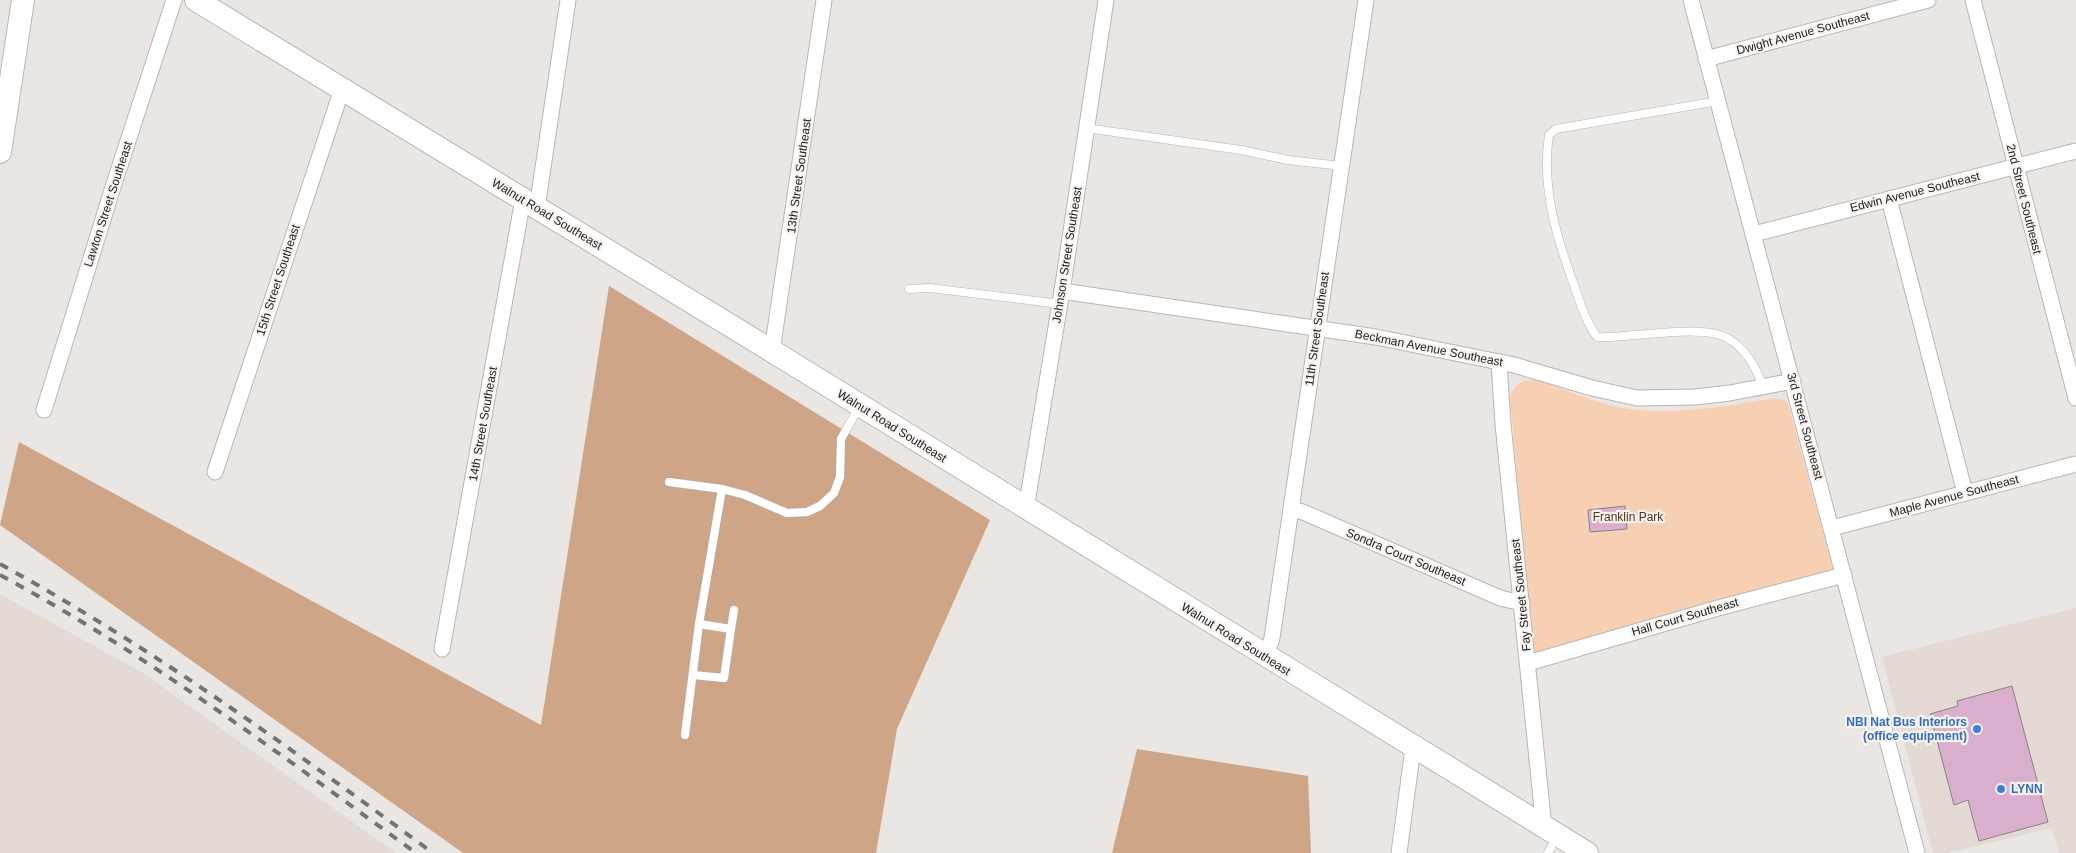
<svg xmlns="http://www.w3.org/2000/svg" width="2076" height="853" font-family="Helvetica,sans-serif">
<style>
.built{fill:#e4dad3}
.green{fill:#f7d0b3}
.forest{fill:#cea587}
.building{fill:#daafcd;stroke:#868385}
.lines{fill:none;stroke-linecap:round;stroke-linejoin:round}
.lane-casing{stroke:#b9b6b4;stroke-width:9}
.street-casing{stroke:#b9b6b4;stroke-width:17}
.secondary-casing{stroke:#b9b6b4;stroke-width:24}
.lane{stroke:#fff;stroke-width:8}
.street{stroke:#fff;stroke-width:15}
.secondary{stroke:#fff;stroke-width:22}
.rail{stroke:#757372;stroke-width:4;stroke-dasharray:9 9;stroke-linecap:butt}
.shop-dot{fill:#3f7fe0;stroke:#f7f3f1;stroke-width:2}
.labels{text-anchor:middle;stroke-width:4.5;stroke-linejoin:round;paint-order:stroke}
.street-label{font-size:12px;fill:#222120;stroke:#f7f3f1}
.park-label{font-size:12px;fill:#59310d;stroke:#f7f3f1}
.shop-label{font-size:12px;font-weight:bold;fill:#366cbe;stroke:#f7f3f1;text-anchor:end}
</style>
<rect width="100%" height="100%" fill="#e9e6e4"/>
<g class="built">
<path d="M0 594 143 673 396 853H0Z"/>
<path d="M2076 608V853H2059L2052 828 1948 853H1933L1882 657Z"/>
</g>
<path class="green" d="M1535 379C1568 390 1602 407 1638 410 1684 414 1730 405 1775 398L1786 401 1789 407 1834 572 1533 656 1510 397C1517 383 1519 381 1535 379Z"/>
<g class="forest">
<path d="M609 286 990 520 897 729 876 853H463L0 525 19 442 541 725Z"/>
<path d="M1137 749 1308 776 1311 853H1112Z"/>
</g>
<g class="building">
<path d="M1625 506 1627 529 1590 532 1588 510Z"/>
<path d="M2012 686 2048 822 1979 841 1968 800 1954 805 1930 714 1958 706 1957 701Z"/>
</g>
<g class="lines">
<g class="lane-casing">
<g id="lane">
<path d="M1718 101 1556 129 1549 135C1541 188 1557 239 1575 288 1581 305 1586 322 1597 337 1630 339 1700 323 1727 338 1746 348 1756 367 1763 387"/>
<path d="M1086 128 1241 150 1288 160 1341 166"/>
<path d="M909 289 930 288 1060 304"/>
<path d="M669 482 722 489 745 495 787 513 807 512 820 506 834 493 840 477 841 439 859 407"/>
<path d="M731 629 734 610"/>
<path d="M693 675 724 678 731 629 699 624"/>
<path d="M685 735 699 624 722 489"/>
<path d="M1548 853 1556 837"/>
</g>
</g>
<g class="street-casing">
<g id="street">
<path d="M1691 0 1917 853"/>
<path d="M1973 0 2076 398"/>
<path d="M1706 59 1928 0"/>
<path d="M1889 199 1965 493"/>
<path d="M537 208 568 0"/>
<path d="M1754 234 2076 151"/>
<path d="M1062 291 1376 337 1514 365 1592 388 1637 398 1695 397 1730 393 1793 381"/>
<path d="M772 351 824 0"/>
<path d="M1499 362 1503 424 1544 828"/>
<path d="M44 410 113 187 174 0"/>
<path d="M215 472 342 89"/>
<path d="M1026 509 1062 291 1106 0"/>
<path d="M1291 509 1303 512 1500 598 1522 603"/>
<path d="M1832 528 2076 464"/>
<path d="M442 649 523 199"/>
<path d="M1266 657 1272 638 1366 0"/>
<path d="M1528 663 1718 608 1844 575"/>
<path d="M1399 853 1413 748"/>
</g>
</g>
<g class="secondary-casing">
<g id="secondary">
<path d="M196 0 772 351 1587 853"/>
<path d="M0 152 23 0"/>
</g>
</g>
<use href="#lane" class="lane"/>
<use href="#street" class="street"/>
<use href="#secondary" class="secondary"/>
<g class="rail">
<path d="M0 564C153 648 293 750 433 853"/>
<path d="M0 575C147 654 281 755 416 853"/>
</g>
</g>
<g class="shop-dot">
<circle cx="1977" cy="729" r="5"/>
<circle cx="2001" cy="789" r="5"/>
</g>
<g class="labels">
<g class="street-label">
<text transform="translate(1803 33) rotate(-15)" y="4">Dwight Avenue Southeast</text>
<text transform="translate(799 176) rotate(-82)" y="4">13th Street Southeast</text>
<text transform="translate(1915 192) rotate(-14)" y="4">Edwin Avenue Southeast</text>
<text transform="translate(2024 199) rotate(76)" y="4">2nd Street Southeast</text>
<text transform="translate(108 204) rotate(-72)" y="4">Lawton Street Southeast</text>
<text transform="translate(547 214) rotate(31)" y="4">Walnut Road Southeast</text>
<text transform="translate(1067 255) rotate(-81)" y="4">Johnson Street Southeast</text>
<text transform="translate(278 280) rotate(-72)" y="4">15th Street Southeast</text>
<text transform="translate(1317 329) rotate(-82)" y="4">11th Street Southeast</text>
<text transform="translate(1429 348) rotate(11)" y="4">Beckman Avenue Southeast</text>
<text transform="translate(483 424) rotate(-80)" y="4">14th Street Southeast</text>
<text transform="translate(892 426) rotate(32)" y="4">Walnut Road Southeast</text>
<text transform="translate(1805 426) rotate(75)" y="4">3rd Street Southeast</text>
<text transform="translate(1954 496) rotate(-15)" y="4">Maple Avenue Southeast</text>
<text transform="translate(1406 557) rotate(23)" y="4">Sondra Court Southeast</text>
<text transform="translate(1521 595) rotate(-96)" y="4">Fay Street Southeast</text>
<text transform="translate(1685 617) rotate(-16)" y="4">Hall Court Southeast</text>
<text transform="translate(1236 639) rotate(32)" y="4">Walnut Road Southeast</text>
</g>
<g class="park-label">
<text x="1628" y="521">Franklin Park</text>
</g>
<g class="shop-label">
<text x="1967" y="726">NBI Nat Bus Interiors<tspan x="1967" dy="14">(office equipment)</tspan></text>
<text x="2011" y="793" text-anchor="start">LYNN</text>
</g>
</g>
</svg>
